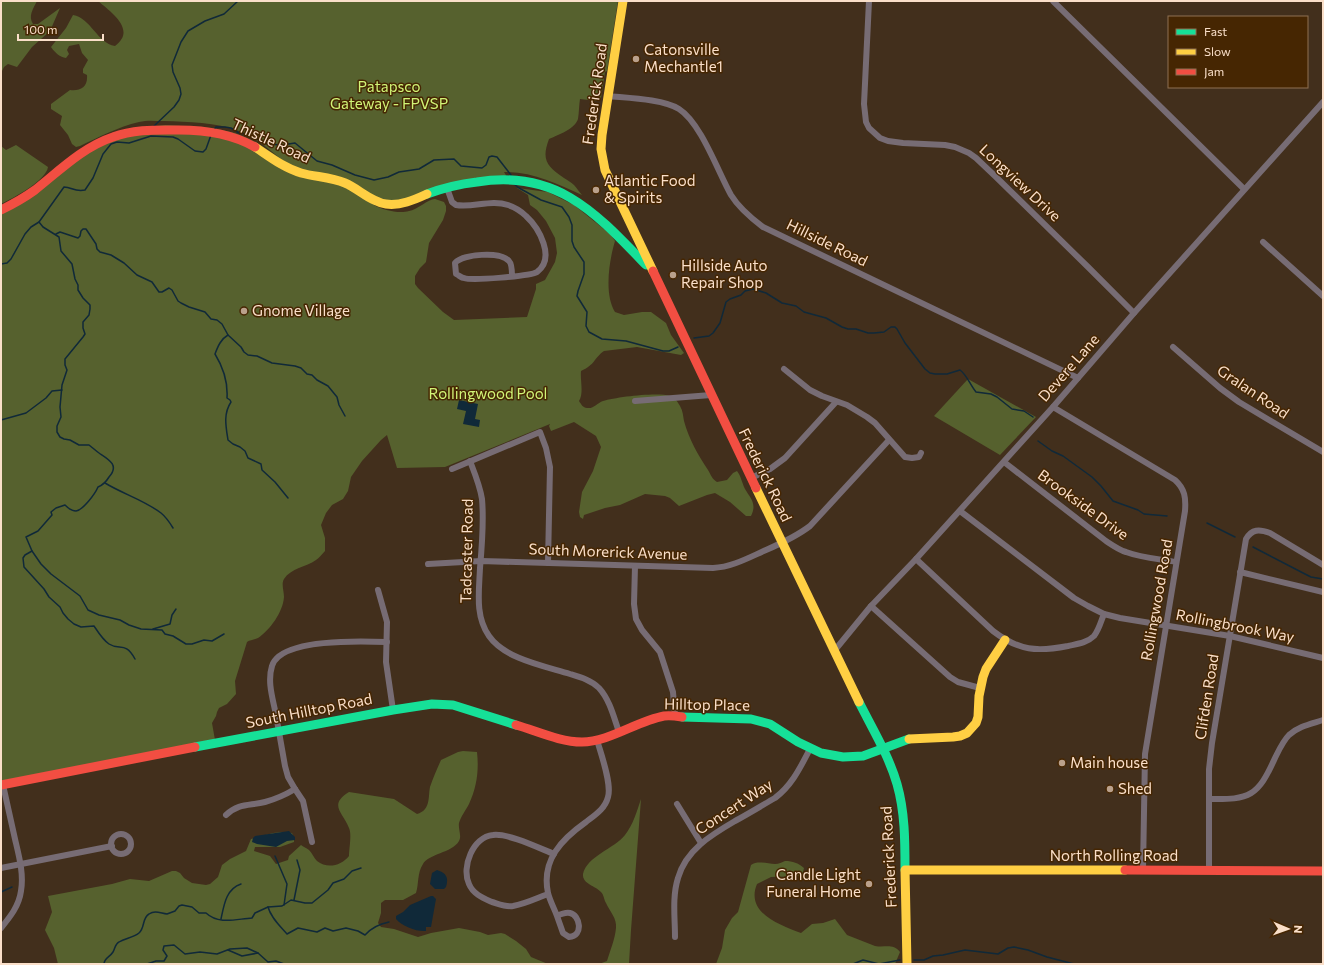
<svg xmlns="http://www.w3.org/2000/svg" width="1324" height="965" font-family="Commissioner,sans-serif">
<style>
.green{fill:#56612e}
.water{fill:#102939}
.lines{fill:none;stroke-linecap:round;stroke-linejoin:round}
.stream{stroke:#102939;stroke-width:1.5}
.street{stroke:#776c74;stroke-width:6}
.fast{stroke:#16e098;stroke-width:9}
.slow{stroke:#ffcf43;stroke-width:9}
.jam{stroke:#f24e42;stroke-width:9}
.poi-dot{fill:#baa18c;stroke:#462602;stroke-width:1.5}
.labels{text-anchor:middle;stroke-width:3;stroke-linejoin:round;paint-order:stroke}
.poi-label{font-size:15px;fill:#fadfc9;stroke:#462602;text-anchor:start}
.park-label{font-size:15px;fill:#d1f577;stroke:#462602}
.street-label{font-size:15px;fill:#fadfc9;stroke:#462602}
</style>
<rect width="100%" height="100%" fill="#422f1c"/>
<g class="green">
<path d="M1 1H37C33 9 28 16 33 24H38L60 8 50 31 32 47 17 67 8 64 4 67 1 73Z"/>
<path d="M98 1H618L607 71 605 72 601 98 597 101 580 99C579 105 579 113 578 119 575 129 558 135 549 139 541 160 547 166 564 178 567 180 571 182 574 185 577 188 579 192 582 195 558 184 533 172 506 172H504L507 177 393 202 375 198 374 205C383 210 399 214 409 211 417 210 428 199 435 199 438 200 441 201 444 202L446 206V211L443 220 429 243 426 262 420 268 415 276V284L418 288 443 312 454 320 527 317 536 289V284L545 280 555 262 557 253 555 238 546 221 537 210 530 205 528 195 517 188 548 192 574 205 610 234 615 241C609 261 604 294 615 312L624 315 642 312H651L666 323 671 335 684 353 681 355 637 347 604 351C594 358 595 365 581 371 580 380 584 393 579 401 581 404 583 408 587 408 594 409 597 403 603 401 617 397 657 392 670 396 674 397 678 402 680 406 683 411 683 416 684 421 689 439 698 455 708 470 711 475 712 479 717 482L727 480 733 473 737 471C741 476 742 483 745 489 751 499 757 504 751 516H746L730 502 715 493 707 495 679 506 670 498 665 496 645 494 620 505 605 508 584 515 583 519 580 517 579 512 582 492 593 471 601 447 596 436 574 422 551 431 549 426 550 424 445 467 397 468 387 435 381 440 362 461 351 477 348 491 343 499 332 505 326 513 321 525 325 538V551C322 554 319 558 316 560 306 567 291 568 284 579 281 584 284 591 284 597 283 612 270 630 258 638 254 640 250 640 247 642L235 681 236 694 227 704 219 708 217 712 216 716 212 723 215 740 1 781V207L19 198 58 169 131 129 165 125 213 128 235 133 256 142 280 158C267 148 255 137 239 131 216 122 188 122 164 121 155 121 147 120 139 122 118 127 99 137 80 146L76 147 72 144 68 135 60 125 62 116 51 109V104L70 90C80 91 88 88 87 75L83 73V69L88 60 82 53 79 44 69 46 67 50 69 54 66 58C60 57 55 53 51 47L66 28 73 15C91 18 97 43 115 46 137 30 111 12 98 1Z"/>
<path d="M16 145 48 167C46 181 13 198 1 204V146L6 150Z"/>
<path d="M968 379 1036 417 1000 455 934 416Z"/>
<path d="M463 751 477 752C479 770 477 787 469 804 466 810 461 816 459 823 458 829 462 836 459 841 452 853 428 854 423 864 417 873 419 884 416 893L403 900H385L381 903V913L378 923 381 927 394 929 418 937 431 933 459 928 480 932 488 935 501 933 505 934 516 941 526 949 531 957 548 964H58L54 948 45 930 52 912 48 896 112 884 130 879 149 881 172 871H176L180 873 184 878 192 883 206 885 210 884 218 877 222 865 230 859 246 851 251 839 273 833 282 832 292 833 294 838V842L280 847H255L254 851 270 856 276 864 288 860 289 856 301 845C303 847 307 848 309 850 312 853 314 858 317 861 327 869 341 866 349 856 349 849 352 834 349 828 343 812 328 805 349 792L394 799 417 814C431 810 428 797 430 787 433 778 437 769 441 760L458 752Z"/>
<path d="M641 799 631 930 629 964H599L607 961C610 951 615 939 616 928 617 918 610 912 606 903 604 900 604 895 601 892 596 886 582 884 583 874 587 856 614 849 625 835 633 825 637 811 641 799Z"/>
<path d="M785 861C793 861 798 863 804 868L803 872 801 876 771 877 757 884C745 913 780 925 801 933L812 924 823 923 835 919 847 935 875 946C885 948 893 943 900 952L895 964H716L722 948 725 930 732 918 738 912 751 865C758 860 767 864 775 864 779 864 782 862 785 861Z"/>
</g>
<g class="water">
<path d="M459 400 478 404 475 419 480 420 479 427 463 424 466 411 457 409Z"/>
<path d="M289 831 295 837V840L287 841 276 847 257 844 252 842 253 838 255 836Z"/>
<path d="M437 870C446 873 449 877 446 887L444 889H435L430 884 432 873Z"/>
<path d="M431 896H433L436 899 431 927H426V931C417 932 402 926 396 919V916L403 912 410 905Z"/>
</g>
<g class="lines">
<g class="stream">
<path d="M154 126 174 107 179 100 181 94 180 88 173 72 172 65 181 42 188 31 205 21 224 14 238 1"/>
<path d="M214 130 216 127H225L231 128 239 133 247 134 267 144 282 145 295 143 317 161 332 165 355 175 374 180 388 177 399 172 419 169 434 160 454 159 461 166 482 168 486 165 489 157 492 156 497 157 511 175"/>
<path d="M514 182V184L519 188 541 200 562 207 569 217 572 225V241L574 247 584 262V274L578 291 577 296 587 312 586 326 589 332 602 339 626 341 663 351H669L678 347"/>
<path d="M39 222 43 227 59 237 61 251 72 264 75 279 78 285V290L83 298 90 305V309L89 315 83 322V328L85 334 83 337 65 359V365L67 370 62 385 60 407 61 417 57 426V432L60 437 64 439 70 440 79 445H89C93 448 96 451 99 453 108 459 120 465 109 477 106 482 103 485 98 487 95 494 83 510 76 511 72 511 68 508 65 505L56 508 51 512 52 515 38 531 26 537 32 551 41 564 51 574 80 596 88 610 99 615 120 620 129 625 141 629 162 630 165 634 173 636 186 644H192L204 640 212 641 224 634"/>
<path d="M56 234 60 232 78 238 80 236 81 231 83 229H86L96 244 97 249 100 252 111 255 124 263 137 275 152 282 159 292H162L169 288 172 290 178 301 181 303 189 307 205 312 211 319 217 320 222 324 228 335 241 347 244 352 248 355 257 356 272 363 295 366 301 368 307 374 312 375 317 380 328 386 337 397 339 405 345 416"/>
<path d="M1 264 7 263 11 259 25 234 31 227 39 222 64 187C72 187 74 192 85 190L93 178 103 154 111 144 117 142 129 143 151 136 173 137 178 139 195 151 203 152 206 149 211 135"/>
<path d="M228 335C221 339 218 346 215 354 223 367 228 382 227 398L230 400 231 402C223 414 226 427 228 440L233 444 240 447 245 451 248 458 261 464 262 470 275 482 288 498"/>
<path d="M694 338 709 336 713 333 720 323 726 302 730 299 741 295 745 291 753 289 766 293 782 303 796 306 804 312 826 318 842 327 848 329H856L868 333H874L884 332 891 327H895L897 329 905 343 925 369 930 373 935 374H947L960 370C967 375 970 385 976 392L991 394 997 397 1012 409 1024 411 1033 417"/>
<path d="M1 420 26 413 46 398 52 391 62 390"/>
<path d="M1038 441 1052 451 1063 456 1092 477 1101 486 1113 501 1138 510 1144 514 1167 516"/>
<path d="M105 483C123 494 144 500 161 513 166 517 170 523 173 528"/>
<path d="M1207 523 1235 537"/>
<path d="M1253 547 1305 574 1311 577 1323 579"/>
<path d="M32 551 25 555 23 558 24 567 44 589 49 597 60 607 63 613 68 619 74 624 81 627 94 626C98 632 103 640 109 644 120 651 125 641 135 659"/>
<path d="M153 629 170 624 172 615 176 609"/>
<path d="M275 856 287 884 284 905"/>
<path d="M1 892 12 887"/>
<path d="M294 900 300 870 297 860"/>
<path d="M268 907C271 918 280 926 287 934L298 928 317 932 325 928 333 931 346 928 358 931 365 935C372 927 379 924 389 922"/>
<path d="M221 919C224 905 226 889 241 884"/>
<path d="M228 950 242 956 258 953"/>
<path d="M914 960H924L933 956 943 955 965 950 998 954 1008 948 1014 947 1028 950 1047 957 1074 964"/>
<path d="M104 964C104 958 110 957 113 952 115 949 115 944 119 942 125 938 133 938 139 933 145 928 142 918 149 914 155 910 160 913 167 914L175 911 179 906 182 905 192 907 199 913H206C219 925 236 919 252 918L255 913 268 907 282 906 291 900 305 903H312L328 890 333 883 344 879 352 871 361 868"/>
<path d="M147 964 156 961H164L167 956 163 950 164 946 174 945 185 954 200 952 217 954 230 949 247 948 258 953 268 962 276 961 284 964"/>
<path d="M853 964 863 960 879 964 900 960"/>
</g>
<g class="street">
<path d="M869 1 864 104 866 122 869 128 880 138 888 141 903 143 945 145 955 147 969 153 976 158 995 176 1088 267 1134 313"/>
<path d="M1053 1 1244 189"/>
<path d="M608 96C628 98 663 99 679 109 701 123 718 172 731 195 739 208 751 218 763 227L1078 378"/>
<path d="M447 188 452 202 456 205C473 208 491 199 508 205 514 207 521 211 526 216 539 228 556 258 537 272 531 276 472 281 464 278 461 278 459 275 456 274L455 263C463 254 500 251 509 261 512 264 512 272 512 276"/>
<path d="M1263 242 1323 296"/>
<path d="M1173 347 1220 388 1239 402 1323 452"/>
<path d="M784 369 810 390 822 396 847 405 867 417 875 423 905 457 912 458 919 457 921 453"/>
<path d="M635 401 711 395"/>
<path d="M1053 407 1175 480C1185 489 1186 498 1185 511L1145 754 1143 870"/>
<path d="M470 461C475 474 480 486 482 499 484 521 482 546 480 568 479 592 475 616 489 636 505 659 544 666 570 674 580 677 591 680 599 688 610 700 614 718 619 732"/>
<path d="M1004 462 1106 541C1112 545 1119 550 1126 552 1142 558 1160 559 1176 562"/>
<path d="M452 469 540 432 546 448 550 467 548 563"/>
<path d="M751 478 770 469 785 458 836 402"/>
<path d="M960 511 1074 598 1088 606 1104 614 1120 618 1230 636 1323 658"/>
<path d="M916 559 993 631C1019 651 1037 652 1068 646 1077 644 1087 643 1094 636 1099 630 1101 621 1104 614"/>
<path d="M428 564 481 561 713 568C732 567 748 558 766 550 782 543 797 536 810 526L889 440"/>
<path d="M635 566 634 604 636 619 642 630 660 652 673 692 675 716"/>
<path d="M1240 572 1323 592"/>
<path d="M378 590 387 622 386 662 393 710"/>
<path d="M871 606 950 677 958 682 980 688"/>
<path d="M835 650 871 606 916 559 1053 407 1134 313 1323 102"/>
<path d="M1209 799C1250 800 1258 796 1275 758 1279 750 1283 741 1289 735 1299 726 1311 724 1323 720"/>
<path d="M677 804 701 843"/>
<path d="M226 815C239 803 249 806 265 802 276 799 285 795 295 789"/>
<circle cx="121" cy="844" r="10"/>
<path d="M312 842 303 801 295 789 288 777 285 766C282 749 279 732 276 715 273 699 267 682 272 666 280 638 363 641 387 642"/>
<path d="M1 868 112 846"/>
<path d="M1209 870V769L1212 743 1246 539C1252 529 1259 529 1270 533L1323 565"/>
<path d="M548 894C537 898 525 904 513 906 506 907 499 904 492 902 483 898 473 894 469 884 461 867 473 837 493 835 508 833 539 848 554 854"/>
<path d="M557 916 563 933 569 937C584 936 580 915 570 913 565 912 561 914 557 916 554 908 550 901 548 893 541 860 562 839 586 822 595 815 605 809 608 797 612 784 601 754 597 740"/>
<path d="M1 928C10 917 19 906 21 891 24 874 19 856 15 839 11 821 7 803 3 785"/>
<path d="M675 937C675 918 672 897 678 878 686 850 711 835 735 821 748 814 761 806 775 798 792 785 800 768 810 749"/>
</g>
<g class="fast">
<path d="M427 194C443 188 460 184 477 182 557 169 596 213 646 265"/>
<path d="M859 702C872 728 889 756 897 784 905 812 905 841 905 870"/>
<path d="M682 717 751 719 770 724 798 742 821 753 843 757 863 756 909 739"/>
<path d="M195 747 393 710 432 704 453 705 516 725"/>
</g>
<g class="slow">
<path d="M623 1 602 135 601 149 605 170 653 271"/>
<path d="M255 147C270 157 284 168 301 173 315 177 331 177 345 183 359 189 371 202 386 204 400 206 414 200 427 194"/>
<path d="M756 488 859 702"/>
<path d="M909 739 953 737 960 736 967 733 976 723 978 717 979 696 983 677 986 669 1005 640"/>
<path d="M907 964 905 870H1125"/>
</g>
<g class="jam">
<path d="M1 210C13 204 24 198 35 190 59 171 83 147 113 137 134 129 157 130 179 130 206 130 232 134 255 147"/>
<path d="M653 271 756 488"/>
<path d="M516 725C537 731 560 742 582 742 609 742 637 721 664 716 670 715 676 716 682 717"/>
<path d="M1 785 195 747"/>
<path d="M1125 870 1323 871"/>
</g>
</g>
<g class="poi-dot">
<circle cx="636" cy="59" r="4"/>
<circle cx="596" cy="190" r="4"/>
<circle cx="673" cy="275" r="4"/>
<circle cx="244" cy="311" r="4"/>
<circle cx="1062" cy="763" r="4"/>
<circle cx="1110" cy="789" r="4"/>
<circle cx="869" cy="884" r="4"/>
</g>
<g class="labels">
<g class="poi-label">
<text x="644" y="55">Catonsville<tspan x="644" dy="17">Mechantle1</tspan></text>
<text x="604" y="186">Atlantic Food<tspan x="604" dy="17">&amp; Spirits</tspan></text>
<text x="681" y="271">Hillside Auto<tspan x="681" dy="17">Repair Shop</tspan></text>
<text x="252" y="316">Gnome Village</text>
<text x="1070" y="768">Main house</text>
<text x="1118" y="794">Shed</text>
<text x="861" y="880" text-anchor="end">Candle Light<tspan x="861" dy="17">Funeral Home</tspan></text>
</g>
<g class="park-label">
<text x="389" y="92">Patapsco<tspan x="389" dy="17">Gateway - FPVSP</tspan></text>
<text x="488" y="399">Rollingwood Pool</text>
</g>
<g class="street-label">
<text transform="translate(595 94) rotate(-82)" y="5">Frederick Road</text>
<text transform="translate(271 141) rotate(25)" y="5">Thistle Road</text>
<text transform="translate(1020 183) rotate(43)" y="5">Longview Drive</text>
<text transform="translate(827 243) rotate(26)" y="5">Hillside Road</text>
<text transform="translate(1069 368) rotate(-49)" y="5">Devere Lane</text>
<text transform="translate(1253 392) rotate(34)" y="5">Gralan Road</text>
<text transform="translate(765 475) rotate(64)" y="5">Frederick Road</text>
<text transform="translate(1083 505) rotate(36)" y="5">Brookside Drive</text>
<text transform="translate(467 551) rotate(-89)" y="5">Tadcaster Road</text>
<text transform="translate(608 552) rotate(2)" y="5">South Morerick Avenue</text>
<text transform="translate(1157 600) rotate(-80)" y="5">Rollingwood Road</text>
<text transform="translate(1235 626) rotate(11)" y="5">Rollingbrook Way</text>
<text transform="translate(1207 697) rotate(-81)" y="5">Clifden Road</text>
<text transform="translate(707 705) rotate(1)" y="5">Hilltop Place</text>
<text transform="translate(309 711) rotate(-11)" y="5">South Hilltop Road</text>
<text transform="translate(734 807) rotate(-33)" y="5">Concert Way</text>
<text x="1114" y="861">North Rolling Road</text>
<text transform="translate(889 857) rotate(-93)" y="5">Frederick Road</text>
</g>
</g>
<rect width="1324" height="965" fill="none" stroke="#fadfc9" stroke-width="4"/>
<rect x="1168" y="16" width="140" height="72" fill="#462602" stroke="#8e7052"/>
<rect x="1176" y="29" width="20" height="6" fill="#16e098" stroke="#8e7052"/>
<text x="1204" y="36" font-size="12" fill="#fadfc9">Fast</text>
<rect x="1176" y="49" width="20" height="6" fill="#ffcf43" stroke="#8e7052"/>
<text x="1204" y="56" font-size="12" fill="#fadfc9">Slow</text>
<rect x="1176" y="69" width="20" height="6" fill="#f24e42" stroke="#8e7052"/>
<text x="1204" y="76" font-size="12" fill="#fadfc9">Jam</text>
<g transform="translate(1288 929) rotate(92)" stroke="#462602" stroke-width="3" paint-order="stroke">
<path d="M0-3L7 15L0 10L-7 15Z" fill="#fadfc9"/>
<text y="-6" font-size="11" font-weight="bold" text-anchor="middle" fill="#fadfc9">N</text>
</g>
<path d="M18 34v6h85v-6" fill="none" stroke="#fadfc9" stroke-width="2"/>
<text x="24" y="34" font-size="12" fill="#fadfc9" stroke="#462602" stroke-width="3" paint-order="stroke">100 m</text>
</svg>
